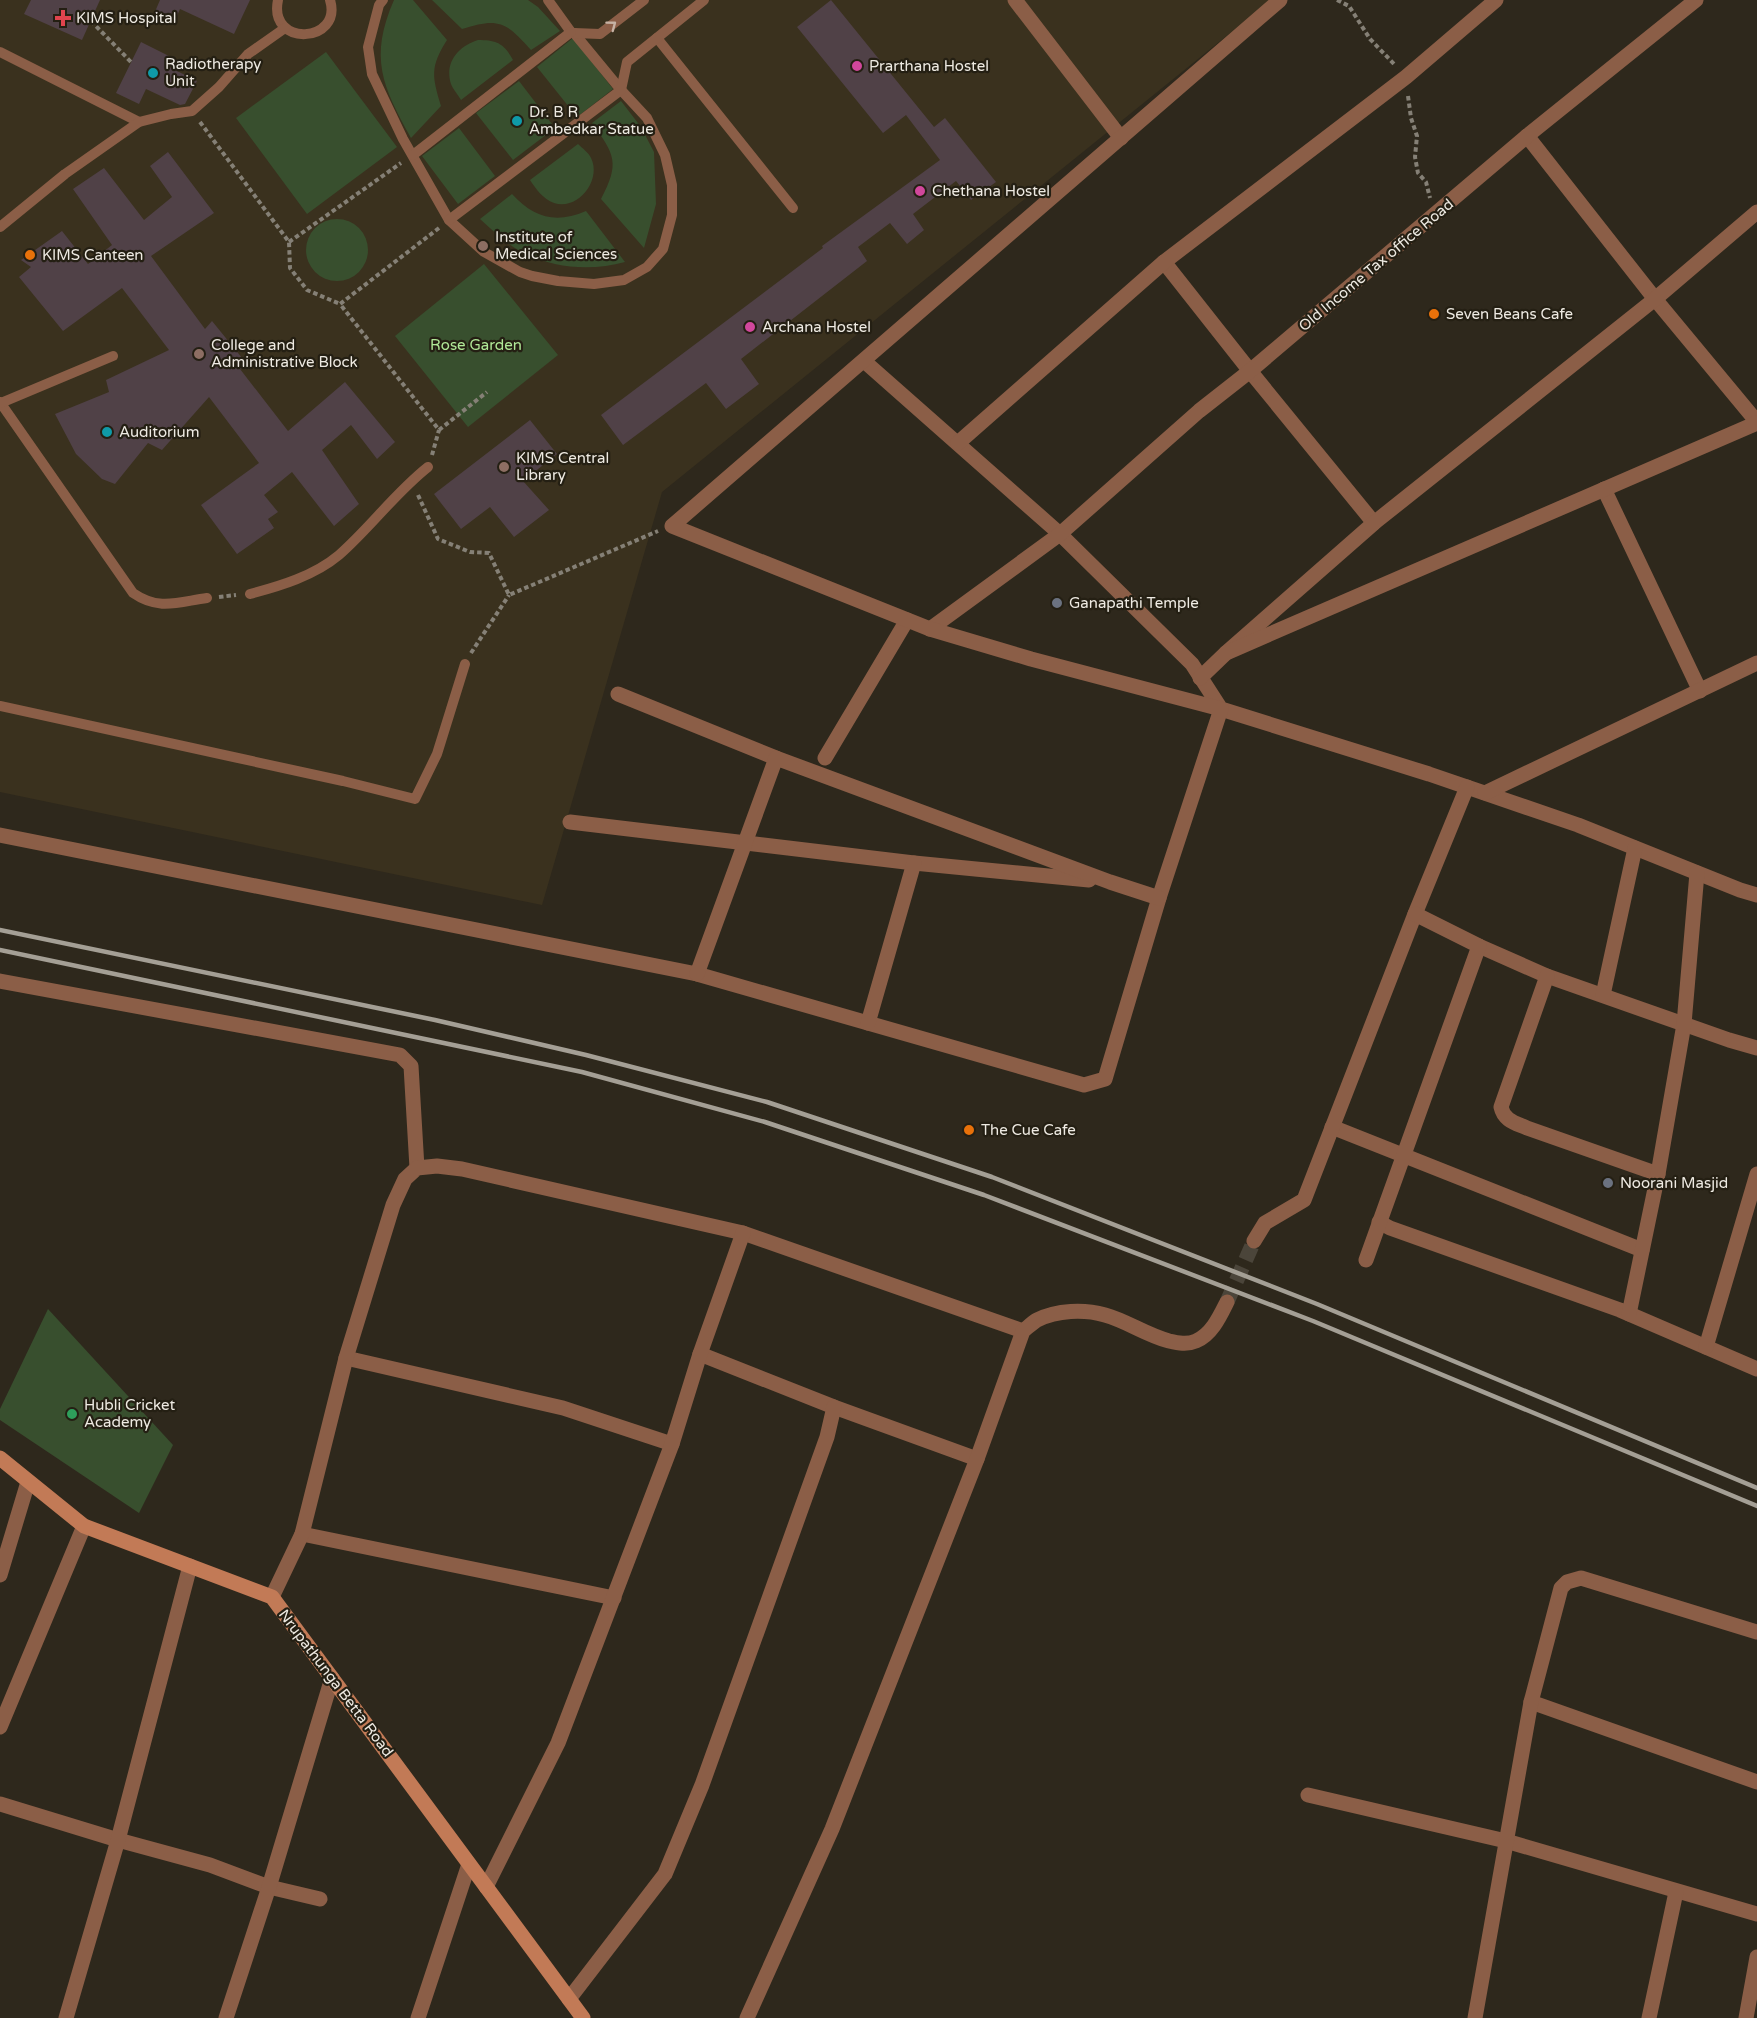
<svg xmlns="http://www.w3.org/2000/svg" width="1757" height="2018" font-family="'Varela Round',sans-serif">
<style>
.built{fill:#3a311e}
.green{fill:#384f2e}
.building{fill:#504147}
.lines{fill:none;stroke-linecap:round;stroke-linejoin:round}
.street-tunnel{stroke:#4b453a;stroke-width:15;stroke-dasharray:15 8;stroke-linecap:butt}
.path{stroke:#858076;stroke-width:4;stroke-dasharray:4.5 3;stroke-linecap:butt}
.lane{stroke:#8b5e47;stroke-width:10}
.street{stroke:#8b5e47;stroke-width:15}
.secondary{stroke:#c27a56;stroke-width:15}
.rail{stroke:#a49f95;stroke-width:4.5}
.oneway{stroke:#c6b2a4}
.health-dot{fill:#e0444e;stroke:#241f13;stroke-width:2}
.hotel-dot{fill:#d1479c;stroke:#241f13;stroke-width:2}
.culture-dot{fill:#0f9aa8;stroke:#241f13;stroke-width:2}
.education-dot{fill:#8d6e63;stroke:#241f13;stroke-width:2}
.food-dot{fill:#e8710a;stroke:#241f13;stroke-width:2}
.worship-dot{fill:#6b7280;stroke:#241f13;stroke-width:2}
.leisure-dot{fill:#2e9e5b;stroke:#241f13;stroke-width:2}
.labels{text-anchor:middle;stroke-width:4.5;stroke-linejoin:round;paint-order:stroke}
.poi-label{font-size:15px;fill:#eeeae2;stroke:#241f13;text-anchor:start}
.street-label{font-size:15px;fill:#eeeae2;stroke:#241f13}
.park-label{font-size:15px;fill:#b0e897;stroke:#241f13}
</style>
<rect width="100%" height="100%" fill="#2e281c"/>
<path class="built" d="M0 0H1271L662 492 542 905 0 792Z"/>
<g class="green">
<path d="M394 0H413L447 40C430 67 432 76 441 106L411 138C382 86 369 57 394 0Z"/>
<path d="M432 0H528L538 7 560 31 531 50C506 22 499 17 462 29Z"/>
<path d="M573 38 613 89 577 117 537 67Z"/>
<path d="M478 40C496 40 504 43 513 60L461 100C458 95 453 89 451 84 444 62 459 46 478 40Z"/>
<path d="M326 52 397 147 307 214 236 118Z"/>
<path d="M519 81 555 128 513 160 476 113Z"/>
<path d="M621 101 641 127 654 152 656 204 644 248 601 199C620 163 615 155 592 123Z"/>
<path d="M459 128 495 176 458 204 422 156Z"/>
<path d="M578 144C582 148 589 153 591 158 602 180 578 211 554 203 543 199 536 189 530 180Z"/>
<path d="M512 194C534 218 556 224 586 211L625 262C585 273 538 267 505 241 496 234 488 226 480 219Z"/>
<circle cx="337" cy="250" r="31"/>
<path d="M484 264 558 355 468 427 395 336Z"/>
<path d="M48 1309 173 1445 139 1513 0 1420V1409Z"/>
</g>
<g class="building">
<path d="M31 0H100L82 40 24 14Z"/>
<path d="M160 0H250L234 34 180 9 174 23 154 14Z"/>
<path d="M831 0 934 127 945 118 996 182 971 200 956 181 913 214 924 230 907 244 890 223 858 247 867 261 741 359 759 384 726 409 706 383 623 445 601 415 823 248 822 246 940 160 906 115 883 133 797 27Z"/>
<path d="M141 42 169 56 165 65 197 81 185 104 180 105 146 89 139 104 116 93Z"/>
<path d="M168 152 214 213 151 256 205 329 212 321 247 364 240 369 288 431 345 382 395 442 377 459 351 425 322 450 359 504 334 526 292 472 264 495 278 512 268 519 274 528 237 554 201 505 259 463 209 397 162 450 148 443 115 484 102 479 76 454 55 414 109 392 106 380 169 350 122 288 63 331 19 277 31 267 21 260 62 231 88 264 112 245 73 189 104 168 144 220 172 197 150 166Z"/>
<path d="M530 420 557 454 523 481 549 510 514 537 490 507 461 529 434 494Z"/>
</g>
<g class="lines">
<path class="street-tunnel" d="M1227 1302 1254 1241"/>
<g class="path">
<path d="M1337 0 1349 6 1370 39 1396 66"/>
<path d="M91 21 131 62"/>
<path d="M1408 96 1411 118 1417 136 1415 157 1418 173 1426 182 1430 198"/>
<path d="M200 122 289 242 290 268 307 290 340 304"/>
<path d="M439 228 340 304 439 430 487 392"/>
<path d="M289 242 401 163"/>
<path d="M432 455 439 430"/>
<path d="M418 495 438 539 470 552 489 553 509 595 658 531"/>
<path d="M219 597 236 595"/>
<path d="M471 653 509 595"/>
</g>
<g class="lane">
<path d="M278 0C268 48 343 43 330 0"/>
<path d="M383 0 379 5 368 47 372 74 403 139 449 220 484 252 520 272 532 276 558 281 594 284 624 280 647 267 663 249 672 215V185L665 155 647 118 621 90 574 33 571 32 548 0"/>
<path d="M574 33 600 34 644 0"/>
<path d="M657 38 793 208"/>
<path d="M0 52 139 122"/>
<path d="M413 155 571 32"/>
<path d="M449 220 621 90 627 62 704 0"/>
<path d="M0 227 65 174 139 122 171 114 192 111 219 87 248 54 285 28"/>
<path d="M0 402 133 593C159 611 178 602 207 598"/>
<path d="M1 403 113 356"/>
<path d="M250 594C280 586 314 576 339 555 370 528 395 493 428 467"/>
<path d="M0 706 343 781 415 799 437 754 465 664"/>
</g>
<g class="street">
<path d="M1015 0 1121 138"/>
<path d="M1527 136 1655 299 1757 422"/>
<path d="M1164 262 1250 371 1374 523"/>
<path d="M864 361 1060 534 1192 664 1221 709 1429 774 1578 825 1740 890 1757 895"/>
<path d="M958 443 1164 262 1406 77 1496 0"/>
<path d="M1604 489 1700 691"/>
<path d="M930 629 1060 534 1199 411 1250 371 1527 136 1696 0"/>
<path d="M1226 653 1374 523 1655 299 1757 212"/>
<path d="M1200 678 1226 653 1757 423"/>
<path d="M618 694 776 758"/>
<path d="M825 758 907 620"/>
<path d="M1485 793 1757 663"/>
<path d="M570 822 914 863 1089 880"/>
<path d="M0 835 697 974 1084 1085 1105 1079 1159 898 1221 709 1031 659 930 629 672 526 1280 0"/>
<path d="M1479 946 1547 976 1729 1040 1757 1048"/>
<path d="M697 974 776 758 1110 882 1159 898"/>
<path d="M1547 976 1501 1107C1504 1121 1516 1123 1527 1128L1658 1174"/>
<path d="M0 981 400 1055 411 1066 417 1168"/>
<path d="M1603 995 1635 848"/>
<path d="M868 1023 914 863"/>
<path d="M1332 1127 1642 1250"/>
<path d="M1379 1222 1390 1228 1620 1310 1757 1369"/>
<path d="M1254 1241 1265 1223 1304 1200 1415 914 1467 787"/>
<path d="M1366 1260 1479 946 1415 914"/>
<path d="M1629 1314 1658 1174 1684 1024 1697 873"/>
<path d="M1706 1347 1757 1174"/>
<path d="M700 1354 834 1407 977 1459"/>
<path d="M346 1358 563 1408 672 1444"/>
<path d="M302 1534 614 1598"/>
<path d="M0 1575 28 1482"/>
<path d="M272 1597 302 1534 346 1358 393 1205 405 1179 417 1168 437 1166 462 1169 743 1233 1023 1331"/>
<path d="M1531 1702 1757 1782"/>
<path d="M0 1727 84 1526"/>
<path d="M1308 1795 1506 1841 1757 1914"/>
<path d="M0 1804 118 1840 210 1865 269 1887 320 1899"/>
<path d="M486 1887 558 1743 672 1444 700 1354 743 1233"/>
<path d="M569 1999 665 1874 702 1785 827 1437 834 1407"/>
<path d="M66 2018 118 1840 190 1566"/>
<path d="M226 2018 269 1887 332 1678"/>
<path d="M418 2018 469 1864"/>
<path d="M747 2018 832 1829 977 1459 1023 1331C1027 1328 1032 1323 1037 1320 1057 1310 1084 1309 1105 1315 1127 1321 1146 1335 1169 1341 1178 1343 1187 1345 1196 1341 1212 1334 1220 1316 1227 1302"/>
<path d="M1475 2018 1531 1702 1561 1588 1567 1582 1581 1578 1757 1632"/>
<path d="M1649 2018 1676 1892"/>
<path d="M1746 2018 1757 1957"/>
</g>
<path class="secondary" d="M0 1458 84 1526 272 1597 583 2018"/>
<g class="rail">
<path d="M0 930 435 1020 586 1055 767 1102 992 1177 1317 1304 1757 1488"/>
<path d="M0 950 582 1072 765 1122 984 1195 1313 1321 1757 1506"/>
</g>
</g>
<defs><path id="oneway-chevron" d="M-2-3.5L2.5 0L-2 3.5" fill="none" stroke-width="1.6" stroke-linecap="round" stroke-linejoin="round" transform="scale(1.5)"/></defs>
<use class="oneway" href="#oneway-chevron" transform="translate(612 25) rotate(-37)"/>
<path class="health-dot" d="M60 9h6v6h6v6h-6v6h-6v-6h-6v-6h6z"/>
<g class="hotel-dot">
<circle cx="857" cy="66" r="6"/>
<circle cx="920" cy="191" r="6"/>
<circle cx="750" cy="327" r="6"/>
</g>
<g class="culture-dot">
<circle cx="153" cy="73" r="6"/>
<circle cx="517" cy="121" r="6"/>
<circle cx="107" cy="432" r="6"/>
</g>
<g class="education-dot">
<circle cx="483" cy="246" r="6"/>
<circle cx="199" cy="354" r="6"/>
<circle cx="504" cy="467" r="6"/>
</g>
<g class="food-dot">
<circle cx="30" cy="255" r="6"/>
<circle cx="1434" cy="314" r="6"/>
<circle cx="969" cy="1130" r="6"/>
</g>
<g class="worship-dot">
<circle cx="1057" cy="603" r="6"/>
<circle cx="1608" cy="1183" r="6"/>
</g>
<circle class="leisure-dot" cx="72" cy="1414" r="6"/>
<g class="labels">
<g class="poi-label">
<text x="76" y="23">KIMS Hospital</text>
<text x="165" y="69">Radiotherapy<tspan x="165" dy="17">Unit</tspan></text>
<text x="869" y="71">Prarthana Hostel</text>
<text x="529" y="117">Dr. B R<tspan x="529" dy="17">Ambedkar Statue</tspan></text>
<text x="932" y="196">Chethana Hostel</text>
<text x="495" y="242">Institute of<tspan x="495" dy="17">Medical Sciences</tspan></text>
<text x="42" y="260">KIMS Canteen</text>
<text x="1446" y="319">Seven Beans Cafe</text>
<text x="762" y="332">Archana Hostel</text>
<text x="211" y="350">College and<tspan x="211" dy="17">Administrative Block</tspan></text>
<text x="119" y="437">Auditorium</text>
<text x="516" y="463">KIMS Central<tspan x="516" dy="17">Library</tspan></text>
<text x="1069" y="608">Ganapathi Temple</text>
<text x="981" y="1135">The Cue Cafe</text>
<text x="1620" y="1188">Noorani Masjid</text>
<text x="84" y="1410">Hubli Cricket<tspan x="84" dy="17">Academy</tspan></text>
</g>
<g class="street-label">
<text transform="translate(1376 265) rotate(-40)" y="5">Old Income Tax office Road</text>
<text transform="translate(336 1683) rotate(53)" y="5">Nrupathunga Betta Road</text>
</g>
<g class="park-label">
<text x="476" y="350">Rose Garden</text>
</g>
</g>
</svg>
